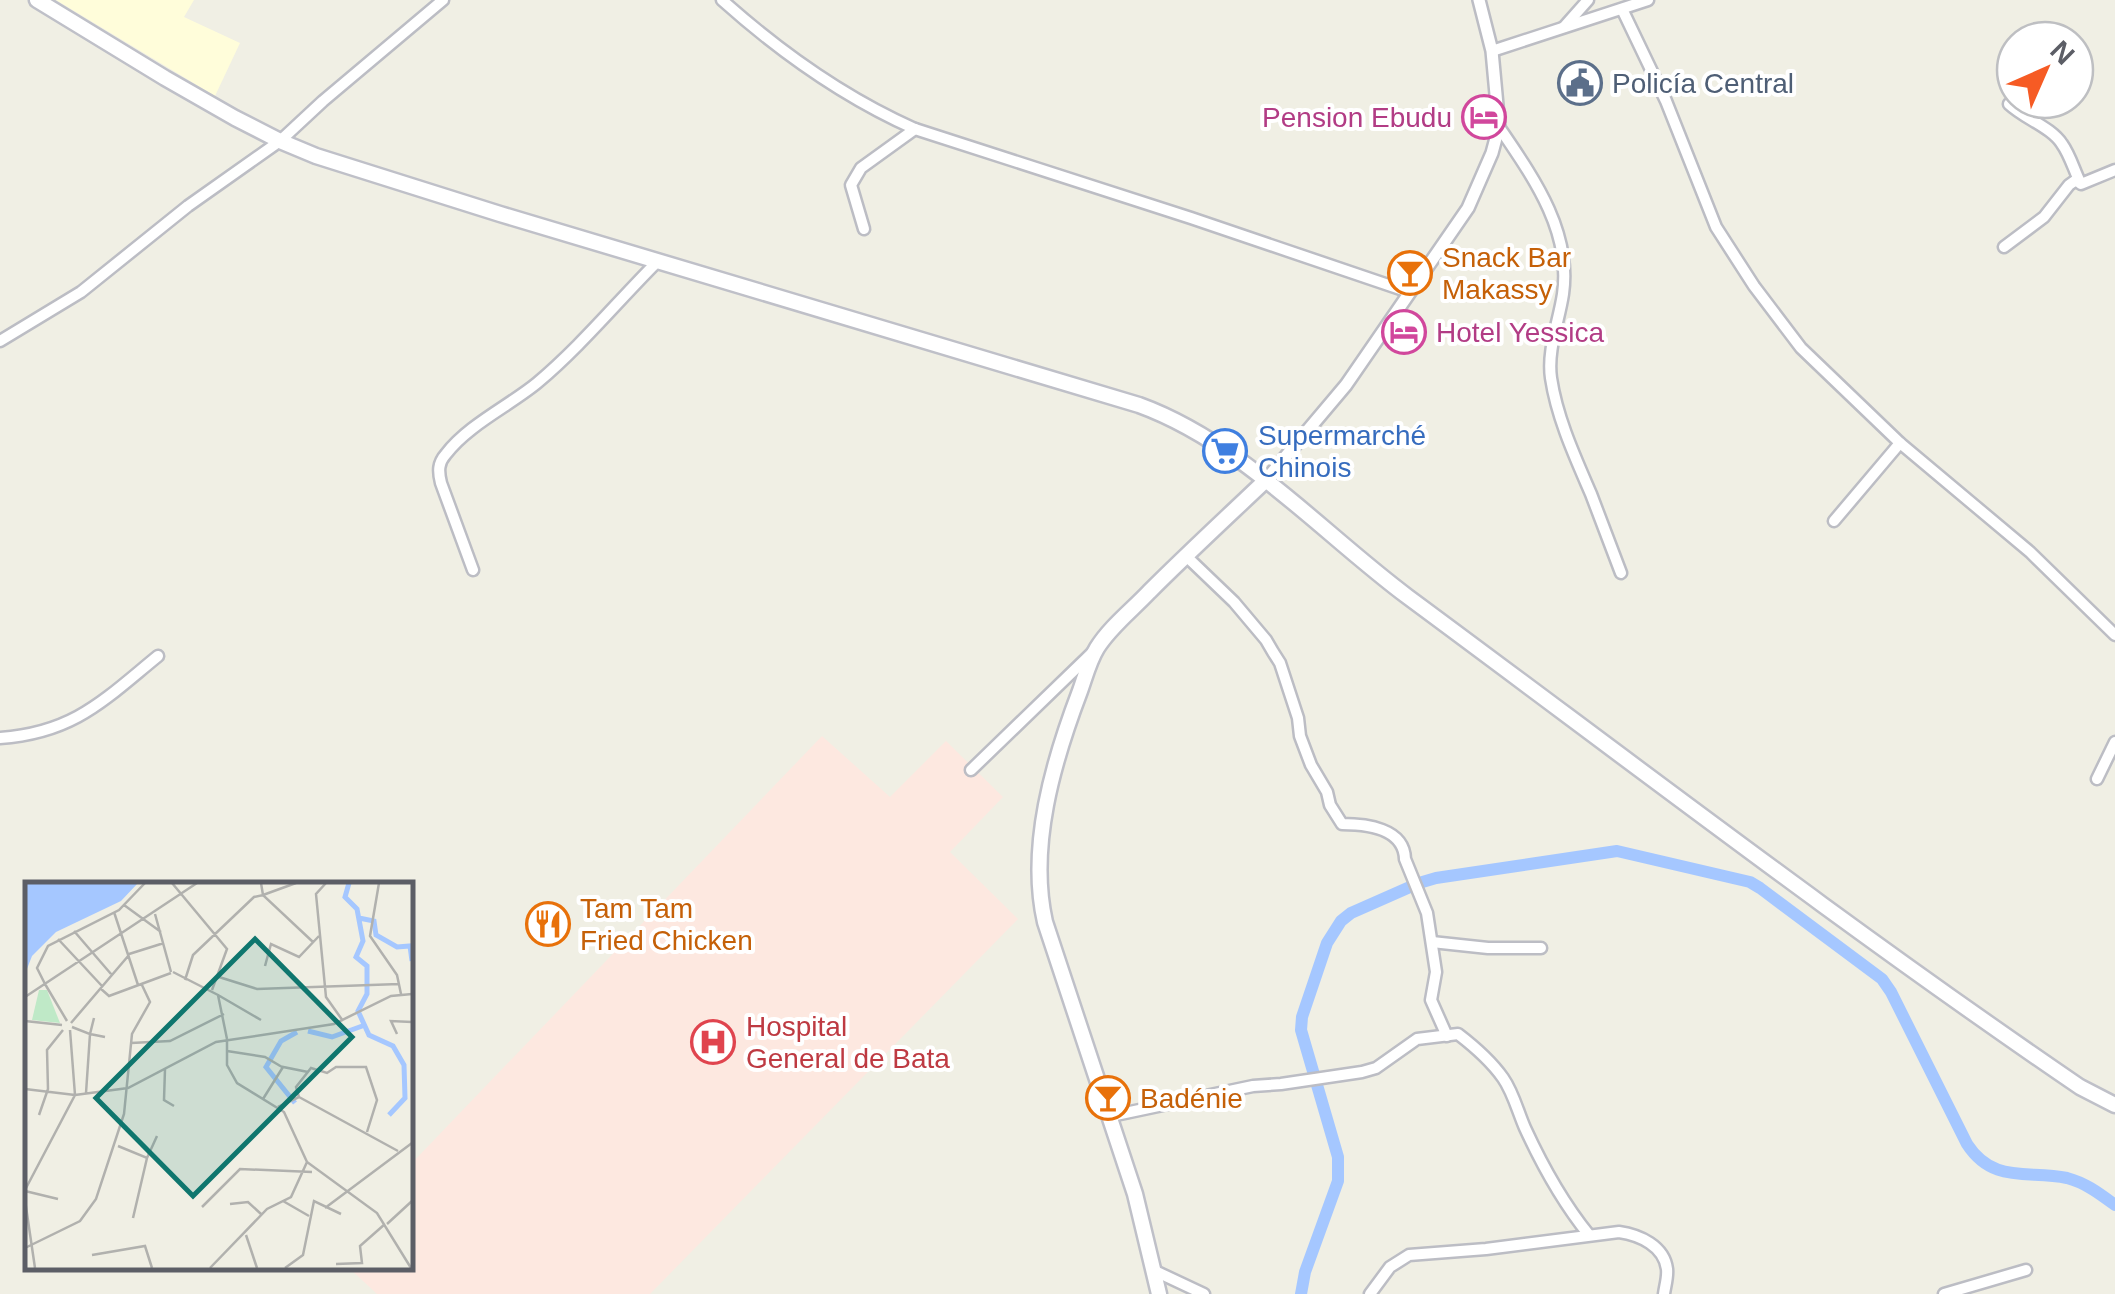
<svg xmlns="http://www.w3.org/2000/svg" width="2115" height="1294" font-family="Arial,sans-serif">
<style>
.commercial{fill:#fffdda}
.medical{fill:#fde8e0}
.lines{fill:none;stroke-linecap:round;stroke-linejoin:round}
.canal{stroke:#a5c7ff;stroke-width:12}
.minor-casing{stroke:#bcbdc4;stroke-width:15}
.tertiary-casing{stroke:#bcbdc4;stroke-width:16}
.secondary-casing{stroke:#bfc0c8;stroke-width:19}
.minor{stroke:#fff;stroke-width:10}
.tertiary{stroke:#fff;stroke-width:11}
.secondary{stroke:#fff;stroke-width:14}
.labels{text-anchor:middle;stroke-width:8;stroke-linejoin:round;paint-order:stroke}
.service-label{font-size:28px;fill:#4e5e75;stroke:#fff;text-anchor:start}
.hotel-label{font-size:28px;fill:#b23c85;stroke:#fff;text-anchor:end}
.food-label{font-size:28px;fill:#c56008;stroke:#fff;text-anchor:start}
.shop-label{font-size:28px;fill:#366cbe;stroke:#fff;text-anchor:start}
.health-label{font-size:28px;fill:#be3a42;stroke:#fff;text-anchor:start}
.inset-river{fill:none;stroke:#a5c7ff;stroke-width:5}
.inset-road{fill:none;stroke:#b1b1ae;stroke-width:2.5}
.view{fill:#0f766e;fill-opacity:0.15;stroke:#0f766e;stroke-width:5}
.inset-edge{fill:none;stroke:#5c5e66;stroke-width:5}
</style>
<rect width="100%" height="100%" fill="#f0efe4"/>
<path class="commercial" d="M56 0H194L184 17 240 43 215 96Z"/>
<path class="medical" d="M822 736 890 797 946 741 1003 797 950 852 1018 919 650 1294H377L348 1267 410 1266V1165Z"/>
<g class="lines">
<path class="canal" d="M1301 1294 1305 1272 1338 1181V1157L1301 1030 1302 1017 1327 943 1341 921 1351 913 1419 883 1436 878 1617 851 1750 882 1760 888 1882 979 1891 992 1967 1144C1993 1184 2027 1170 2067 1178 2086 1183 2100 1194 2115 1205"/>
<g class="minor-casing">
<g id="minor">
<path d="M722 0C779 51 845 98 915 129L1191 218 1409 292"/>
<path d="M1622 9 1666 101 1716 227 1754 286 1801 348 1900 443 2030 552 2115 635"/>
<path d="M1564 27 1588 0"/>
<path d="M1492 51 1648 0"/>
<path d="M2009 104C2025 119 2051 127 2062 144 2070 155 2074 170 2080 182"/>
<path d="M1499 127C1533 177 1572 231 1563 294 1559 321 1547 350 1551 378 1557 418 1575 457 1591 494 1601 520 1611 547 1621 573"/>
<path d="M864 229 851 185 861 168 915 129"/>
<path d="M2004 247 2044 217 2069 185 2076 180 2081 184 2115 170"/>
<path d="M0 341 81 292 188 206 280 141 323 101 443 0"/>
<path d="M1834 521 1900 443"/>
<path d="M1186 556 1234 602 1266 640 1273 652 1280 663 1298 718 1300 736 1311 765 1327 792 1330 805 1342 824C1366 824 1404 828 1405 859L1427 913 1436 972 1431 1000 1447 1036"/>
<path d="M473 570 441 483C438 471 438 463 446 454 468 425 509 406 537 383 581 346 617 302 657 262"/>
<path d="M0 738C74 733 104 700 158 656"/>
<path d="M971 770 1093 652"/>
<path d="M2097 779 2115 742"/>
<path d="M1432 942 1488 948H1541"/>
<path d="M1111 1116 1253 1086 1281 1084 1362 1072 1376 1068 1417 1039 1458 1034C1475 1047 1491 1061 1503 1078 1513 1092 1518 1112 1525 1128 1542 1165 1563 1203 1589 1235"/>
<path d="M1155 1271 1204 1294"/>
<path d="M1370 1294 1390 1267 1409 1255 1486 1249 1619 1232C1640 1235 1664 1246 1667 1269 1668 1277 1665 1286 1664 1294"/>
<path d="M1944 1294 2026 1270"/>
</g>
</g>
<g class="tertiary-casing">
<path id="tertiary" d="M1265 481 1346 385 1468 208 1492 153 1499 127 1492 51 1479 0"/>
</g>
<g class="secondary-casing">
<g id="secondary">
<path d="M37 0 165 78 235 118 280 141 316 156 500 214 1139 405C1241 442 1322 533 1408 597 1631 762 1851 931 2080 1087L2115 1105"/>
<path d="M1159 1294 1135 1194 1045 922C1028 847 1053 762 1080 691 1085 677 1089 661 1097 648 1110 627 1132 610 1149 592 1187 554 1226 518 1265 481"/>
</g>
</g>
<use href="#minor" class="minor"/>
<use href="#tertiary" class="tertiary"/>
<use href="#secondary" class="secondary"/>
</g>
<defs>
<g id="civic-ring" transform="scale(2.25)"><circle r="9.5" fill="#fff" stroke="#5c6f8a" stroke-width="1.5"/><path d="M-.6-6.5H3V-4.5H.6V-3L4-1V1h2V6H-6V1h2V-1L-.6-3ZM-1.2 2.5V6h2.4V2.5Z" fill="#5c6f8a"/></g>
<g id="hotel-ring" transform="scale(2.25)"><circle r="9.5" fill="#fff" stroke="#d1479c" stroke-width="1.5"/><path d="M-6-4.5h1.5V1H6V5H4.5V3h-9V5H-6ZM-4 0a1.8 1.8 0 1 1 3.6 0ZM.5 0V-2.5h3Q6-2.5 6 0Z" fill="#d1479c"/></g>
<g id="bar-ring" transform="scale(2.25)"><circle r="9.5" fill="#fff" stroke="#e8710a" stroke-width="1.5"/><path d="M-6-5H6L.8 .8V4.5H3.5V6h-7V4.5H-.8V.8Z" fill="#e8710a"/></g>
<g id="supermarket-ring" transform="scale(2.25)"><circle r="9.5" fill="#fff" stroke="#3f7fe0" stroke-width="1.5"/><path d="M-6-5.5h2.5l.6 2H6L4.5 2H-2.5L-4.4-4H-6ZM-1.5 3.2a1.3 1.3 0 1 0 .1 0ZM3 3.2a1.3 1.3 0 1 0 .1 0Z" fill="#3f7fe0"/></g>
<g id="restaurant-ring" transform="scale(2.25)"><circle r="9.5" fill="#fff" stroke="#e8710a" stroke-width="1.5"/><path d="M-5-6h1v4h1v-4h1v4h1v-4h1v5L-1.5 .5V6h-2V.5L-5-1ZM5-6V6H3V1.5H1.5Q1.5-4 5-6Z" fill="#e8710a"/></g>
<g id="hospital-ring" transform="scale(2.25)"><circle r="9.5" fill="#fff" stroke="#e0444e" stroke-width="1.5"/><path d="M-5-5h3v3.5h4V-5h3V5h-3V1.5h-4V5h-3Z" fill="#e0444e"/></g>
</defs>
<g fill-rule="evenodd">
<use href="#civic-ring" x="1580" y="83"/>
<use href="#hotel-ring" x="1484" y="117"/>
<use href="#bar-ring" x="1410" y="273"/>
<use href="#hotel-ring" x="1404" y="332"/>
<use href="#supermarket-ring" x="1225" y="451"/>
<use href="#restaurant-ring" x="548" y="924"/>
<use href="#hospital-ring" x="713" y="1042"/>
<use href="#bar-ring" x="1108" y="1098"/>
</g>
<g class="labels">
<g class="service-label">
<text x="1612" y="93">Policía Central</text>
</g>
<g class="hotel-label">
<text x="1452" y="127">Pension Ebudu</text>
<text x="1436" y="342" text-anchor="start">Hotel Yessica</text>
</g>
<g class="food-label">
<text x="1442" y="267">Snack Bar<tspan x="1442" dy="32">Makassy</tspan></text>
<text x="580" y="918">Tam Tam<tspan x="580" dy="32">Fried Chicken</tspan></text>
<text x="1140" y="1108">Badénie</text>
</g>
<g class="shop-label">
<text x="1258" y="445">Supermarché<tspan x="1258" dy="32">Chinois</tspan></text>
</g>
<g class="health-label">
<text x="746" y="1036">Hospital<tspan x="746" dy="32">General de Bata</tspan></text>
</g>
</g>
<g transform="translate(25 882)">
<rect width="388" height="388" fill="#f0efe4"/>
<path d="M14 108H22L35 141 7 138Z" fill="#bfe9c7"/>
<path d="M0 1H113L96 19 31 50 7 74 0 92Z" fill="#a5c7ff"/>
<path class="inset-river" d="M324 1 320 15 332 27 338 59 331 75 342 84V112L333 129 344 153 368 164 379 183 380 216 364 233M334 36 349 39 351 53 372 65 385 64 387 79M283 149 307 155 340 143M270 221 241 185 256 159 272 150"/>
<path class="inset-road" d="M147 1 202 67 187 108M236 1 238 13 271 1M301 1 291 12 301 115 318 139M354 1 345 54 372 93 376 112M99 23 136 50M89 30 113 103M130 32 146 90M49 49 86 92M33 57 77 104M104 72 139 61M240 84 246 62 274 75 294 54M148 90 193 113 202 157M194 95 232 107 374 102M160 98 168 73 229 15 238 13 288 60M20 102 12 86 23 64 94 28 120 1M20 102 42 139M75 106 84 114 146 91M193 113 236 138M0 115 172 1M69 136 65 152 80 155M0 139 37 143M46 141 104 73M47 145 65 152 61 211M372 152 366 139 387 140M202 157V183L212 201 259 230 282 280 352 331 386 386M106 161 145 159 199 132M202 169 240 175 257 185M140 187 139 218 149 224M0 207 50 213M50 213 103 206 191 160 309 142 366 114 387 112M274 215 373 269M238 217 258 185 283 190M253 225 274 215 271 205 286 186 302 191 311 185H341L352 218 342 250M14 233 23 207 22 168 38 148M93 264 122 276 132 254M0 308 50 213 45 148M0 309 33 317M0 318 10 386M258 319 284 334M205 322 223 320 236 332M177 325 215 287 287 290M300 326 387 261M108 336 122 276M362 342 387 319M221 353 232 386M0 366 55 339 71 317 99 232 107 152 125 120 116 101M67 373 120 364 127 386M311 382 337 381 335 364 360 342M185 386 242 327 266 315 282 280M260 386 278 373 289 319 316 332"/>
<path class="view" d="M230 57 327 155 168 314 71 216Z"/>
<rect width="388" height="388" class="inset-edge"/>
</g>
<g transform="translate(2045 70) rotate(45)"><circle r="48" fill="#ffffff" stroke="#bebfc2" stroke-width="2.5"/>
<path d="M0-8L18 38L0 25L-18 38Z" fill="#f65b24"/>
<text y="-15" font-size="28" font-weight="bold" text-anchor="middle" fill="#5c5e66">N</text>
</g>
</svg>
